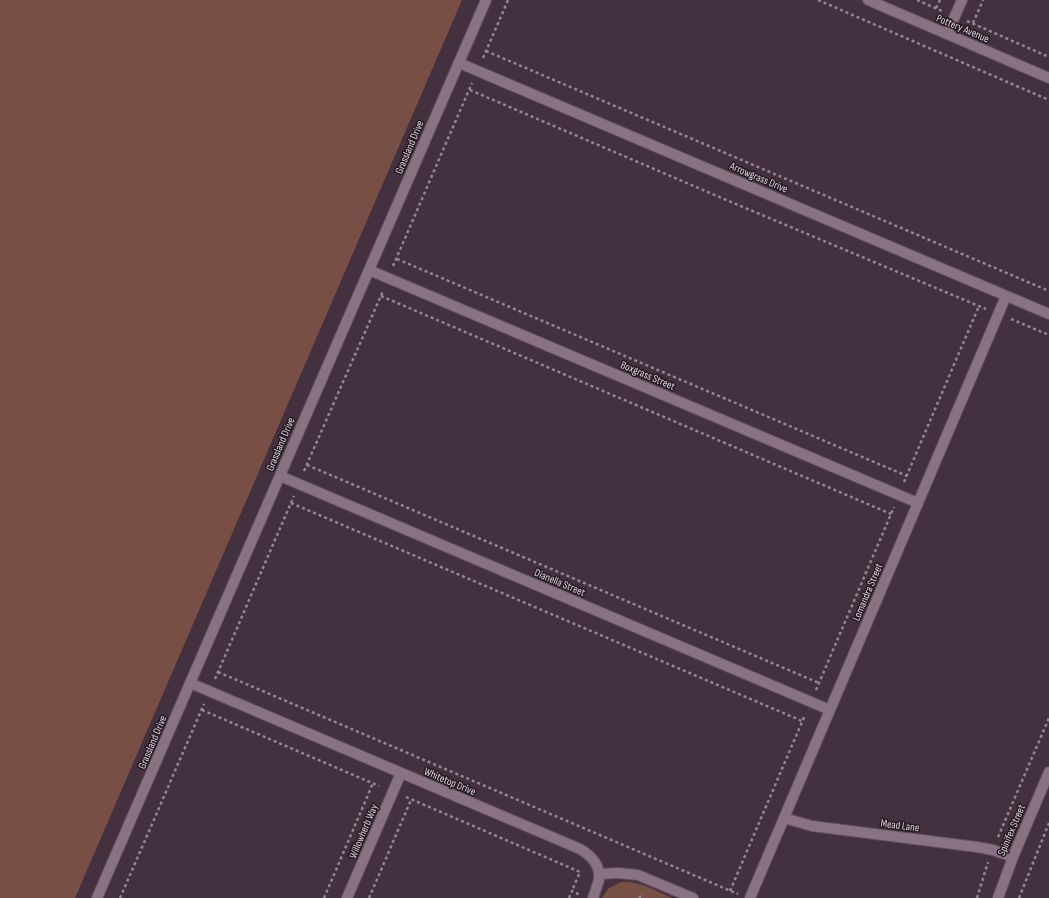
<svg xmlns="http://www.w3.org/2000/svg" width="1049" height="898" font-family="'Sofia Sans Condensed',sans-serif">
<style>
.green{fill:#784f45}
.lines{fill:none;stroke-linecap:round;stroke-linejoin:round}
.service-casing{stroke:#5f4f5c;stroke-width:12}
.minor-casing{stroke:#5f4f5c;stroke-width:12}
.path{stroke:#958692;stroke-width:2.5;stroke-dasharray:3 3;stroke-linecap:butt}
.service{stroke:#887283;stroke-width:10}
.minor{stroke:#887283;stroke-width:10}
.labels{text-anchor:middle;stroke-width:3;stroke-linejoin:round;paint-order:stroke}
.street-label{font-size:11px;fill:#dcd0d9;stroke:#251c23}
</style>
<rect width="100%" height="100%" fill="#443140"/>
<g class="green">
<path d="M0 0H462L75 898H0Z"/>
<path d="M621 882C639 880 656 891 672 898H602L609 888Z"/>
</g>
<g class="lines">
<g class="service-casing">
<path id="service" d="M784 818 812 826 977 847 993 850 1013 857"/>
</g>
<g class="minor-casing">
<g id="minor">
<path d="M868 0 1049 78"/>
<path d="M947 34 962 0"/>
<path d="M459 63 1049 314"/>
<path d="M369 270 918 503"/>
<path d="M280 476 830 710"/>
<path d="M190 683 580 849C590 855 598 862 599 874L618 873 638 875 693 898"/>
<path d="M97 898 486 0"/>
<path d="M347 898 401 773"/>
<path d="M593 898 599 880V874"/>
<path d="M750 898 1006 296"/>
<path d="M998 898 1013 857 1049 772"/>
</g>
</g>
<g class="path">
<path d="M818 0 1049 100"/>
<path d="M917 0 942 11"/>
<path d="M936 8 940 0"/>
<path d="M967 21 1049 57"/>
<path d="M973 23 983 0"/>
<path d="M486 51 1049 291"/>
<path d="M483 58 508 0"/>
<path d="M470 90 731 202 986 309"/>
<path d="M397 259 907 476"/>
<path d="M393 266 472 83"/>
<path d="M381 296 891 514"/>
<path d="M1011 319 1049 335"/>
<path d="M307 465 819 683"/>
<path d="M304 471 383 291"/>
<path d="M904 482 979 306"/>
<path d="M291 503 802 721"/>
<path d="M218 672 738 894"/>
<path d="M215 679 294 496"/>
<path d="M816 690 894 507"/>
<path d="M202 710 379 786"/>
<path d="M406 797 580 872 572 891"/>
<path d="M998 837 1049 718"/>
<path d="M730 891 805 715"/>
<path d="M120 898 204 704"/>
<path d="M324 898 373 783"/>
<path d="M369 898 411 800"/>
<path d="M569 898 572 891 580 895"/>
<path d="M639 898 643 893"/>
<path d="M977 898 988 862"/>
<path d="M1019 898 1049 823"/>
</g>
<use href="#service" class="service"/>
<use href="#minor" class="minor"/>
</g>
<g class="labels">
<g class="street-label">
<text transform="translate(963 28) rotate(23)" y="4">Pottery Avenue</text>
<text transform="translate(409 147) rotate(-67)" y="4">Grassland Drive</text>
<text transform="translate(759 177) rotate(23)" y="4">Arrowgrass Drive</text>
<text transform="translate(648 375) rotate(23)" y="4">Boxgrass Street</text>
<text transform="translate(280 444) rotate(-67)" y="4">Grassland Drive</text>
<text transform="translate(560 582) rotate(23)" y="4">Dianella Street</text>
<text transform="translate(867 592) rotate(-67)" y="4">Lomandra Street</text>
<text transform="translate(152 742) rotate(-67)" y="4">Grassland Drive</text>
<text transform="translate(450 781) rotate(23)" y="4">Whitetop Drive</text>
<text transform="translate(900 825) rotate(7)" y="4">Mead Lane</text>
<text transform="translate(1011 830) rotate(-67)" y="4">Spinifex Street</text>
<text transform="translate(363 831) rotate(-67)" y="4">Willowherb Way</text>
</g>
</g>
</svg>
